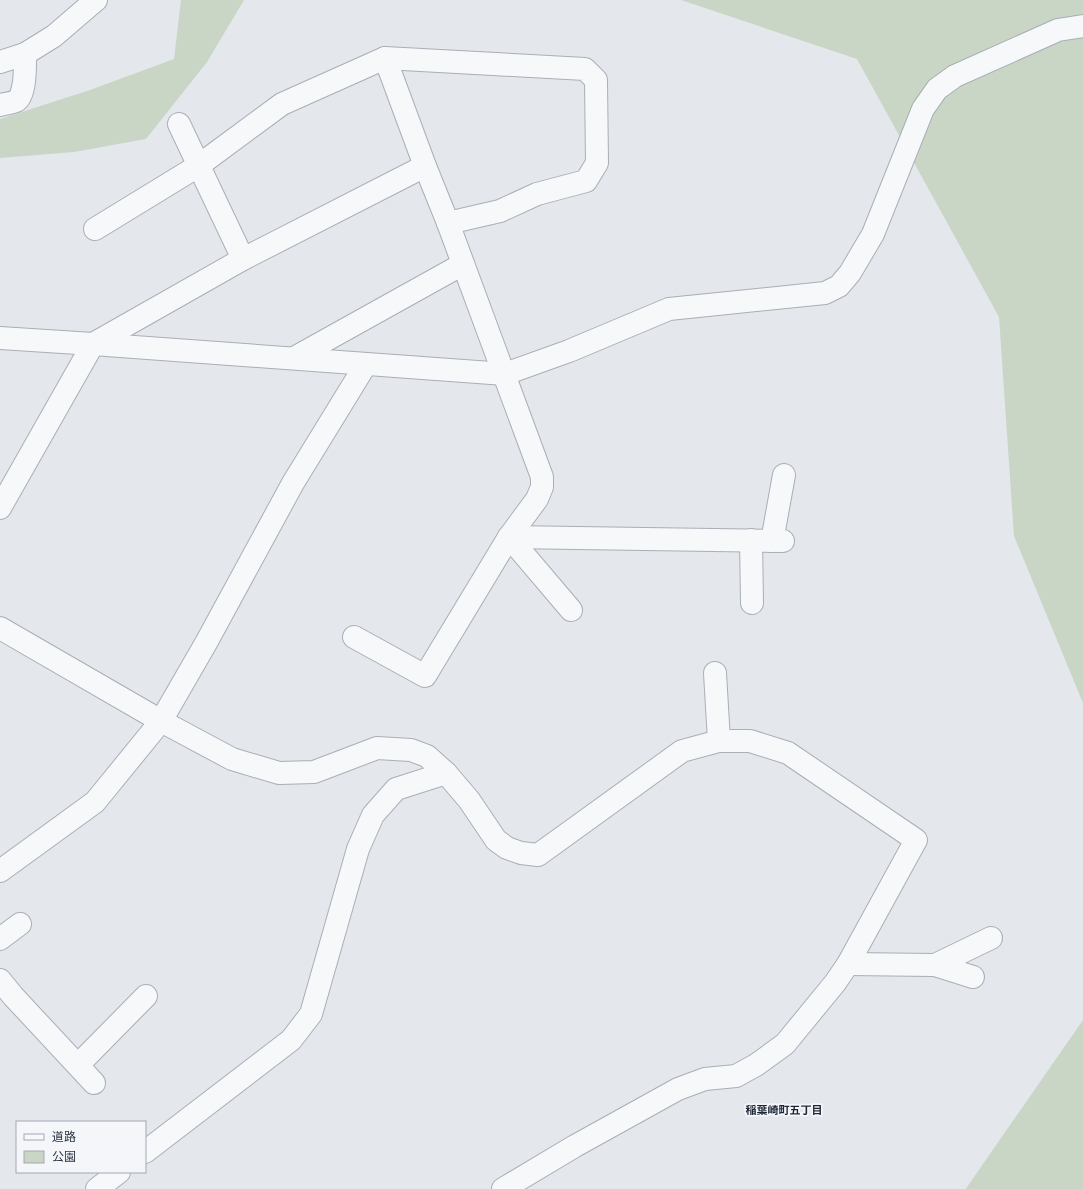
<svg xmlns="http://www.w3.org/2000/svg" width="1083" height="1189" font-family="'Roboto Condensed','Noto Sans JP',sans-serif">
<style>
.green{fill:#c9d6c5}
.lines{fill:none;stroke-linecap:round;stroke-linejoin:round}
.street-casing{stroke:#a9aeb7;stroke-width:24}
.street{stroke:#f7f8fa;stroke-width:22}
.labels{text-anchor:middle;stroke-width:3.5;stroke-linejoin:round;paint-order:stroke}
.neighbourhood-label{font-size:11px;font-weight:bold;fill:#1d2536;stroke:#f4f6f9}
</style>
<rect width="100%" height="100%" fill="#e4e7ec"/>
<g class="green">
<path d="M181 0H244L207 62 146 139 74 152 0 158V119L90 90 174 59Z"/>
<path d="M681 0H1083V703L1014 536 999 317 857 59Z"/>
<path d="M1083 1020V1189H966L967 1187Z"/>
</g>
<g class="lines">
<g class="street-casing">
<g id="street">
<path d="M0 62 25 54 54 36 96 0"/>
<path d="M0 105C4 104 12 103 16 101 26 95 25 65 25 54"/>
<path d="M179 124 243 259"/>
<path d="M95 229 198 166 282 104 385 58 585 69 596 80 597 163 586 181 537 194 500 211 448 223"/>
<path d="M0 338 93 344 505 374 569 351 669 309 825 293 839 286 850 273 873 234 923 109 937 89 955 76 1058 30 1083 26"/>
<path d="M294 358 463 264"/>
<path d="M0 508 93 344 243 259 425 166"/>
<path d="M509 537 783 541"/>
<path d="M509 537 571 610"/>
<path d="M751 540 752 603"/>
<path d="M772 541 784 475"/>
<path d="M0 628 161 721 232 759 279 773 314 772 377 748 411 750 427 756 446 773"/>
<path d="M354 637 425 676 509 537 537 499 542 487V477L448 223 425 166 385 58"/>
<path d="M715 673 719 741"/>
<path d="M0 871 95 802 161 721 206 643 293 483 366 364"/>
<path d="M0 939 20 924"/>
<path d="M848 964 935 965 991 938"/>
<path d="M935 965 973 977"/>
<path d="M0 980 13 996 94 1083"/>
<path d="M78 1065 146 996"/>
<path d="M145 1152 291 1040 311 1014 358 849 373 815 396 789 446 773 469 800 496 840 507 848 521 853 538 855 682 751 719 741H750L788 753 916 840 848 964 835 983 785 1044 756 1065 736 1076 705 1079 678 1089 575 1146 503 1189"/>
<path d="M97 1189 119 1172"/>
</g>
</g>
<use href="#street" class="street"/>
</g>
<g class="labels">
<g class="neighbourhood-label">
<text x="784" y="1114">稲葉崎町五丁目</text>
</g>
</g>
<rect x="16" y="1121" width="130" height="52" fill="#f4f6f9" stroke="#a4a8b1"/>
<rect x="24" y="1134" width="20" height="6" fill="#f7f8fa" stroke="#a4a8b1"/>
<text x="52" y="1141" font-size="12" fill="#2b3445">道路</text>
<rect x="24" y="1151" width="20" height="12" fill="#c9d6c5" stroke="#a4a8b1"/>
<text x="52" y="1161" font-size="12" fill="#2b3445">公園</text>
</svg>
